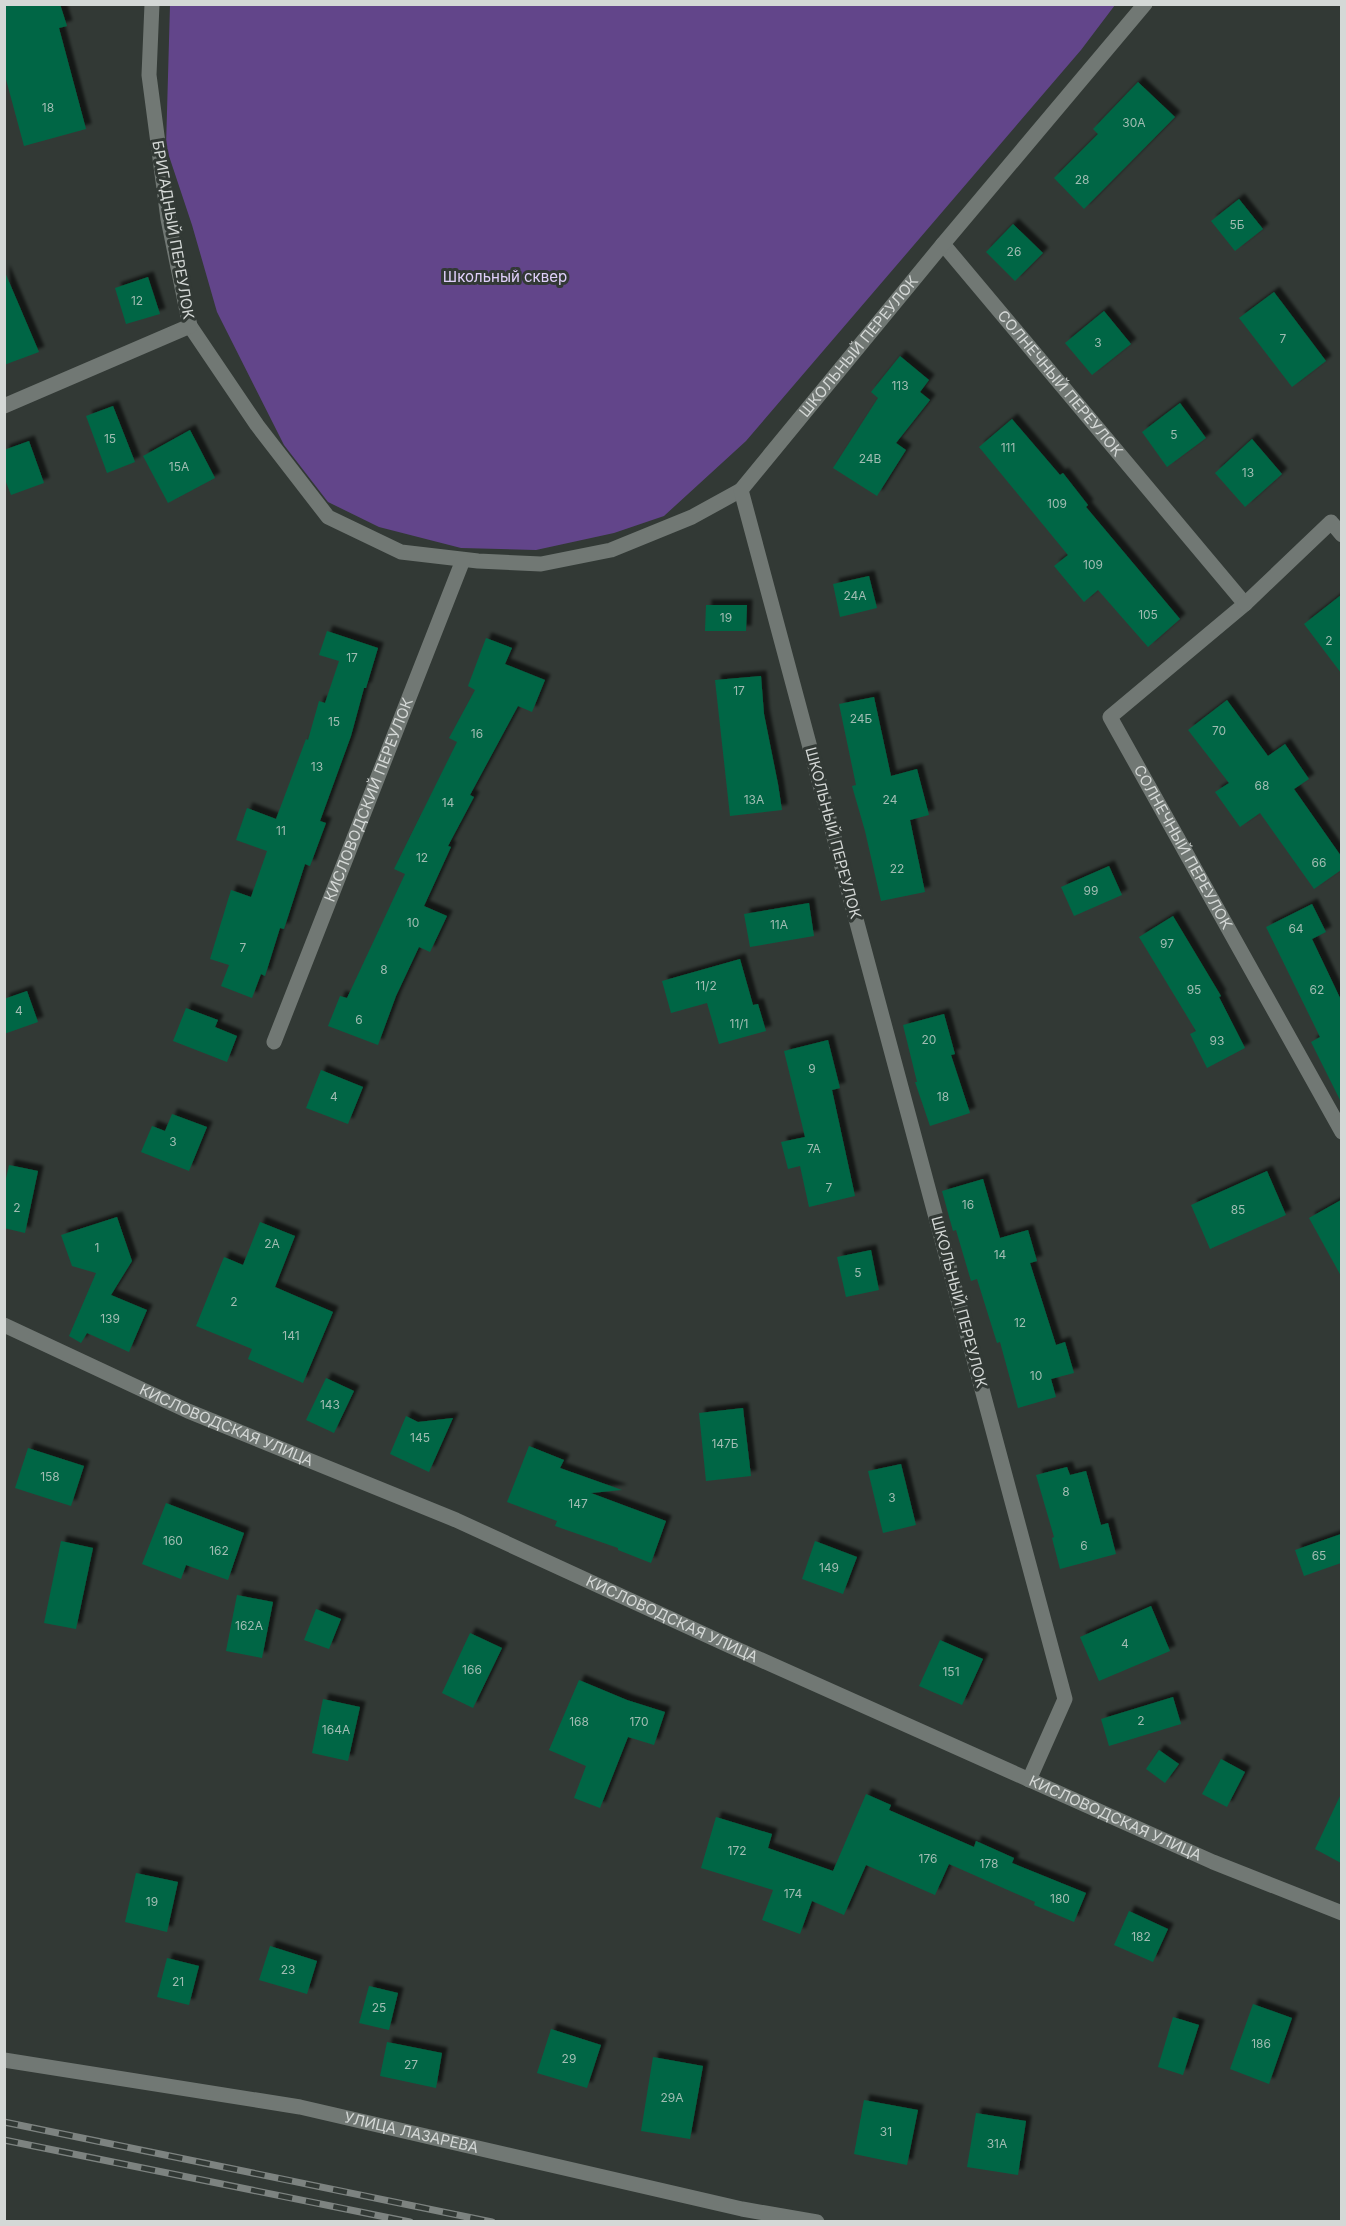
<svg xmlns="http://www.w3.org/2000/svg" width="1346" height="2226" font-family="Inter,sans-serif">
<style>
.green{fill:#62458a}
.building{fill:#056645;filter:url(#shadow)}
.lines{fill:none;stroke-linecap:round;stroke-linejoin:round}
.street{stroke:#717874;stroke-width:15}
.secondary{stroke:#717874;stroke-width:15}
.rail-casing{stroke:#7d8380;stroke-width:7}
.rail{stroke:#323935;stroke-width:4.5;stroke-dasharray:14;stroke-linecap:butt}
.labels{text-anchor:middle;stroke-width:6;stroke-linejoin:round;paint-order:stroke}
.number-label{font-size:12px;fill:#a0bcb2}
.street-label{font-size:15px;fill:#d4d8d6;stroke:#323935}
.park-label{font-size:15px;fill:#e0d0fb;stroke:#323935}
</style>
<defs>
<filter id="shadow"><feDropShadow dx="5.5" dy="-5.5" stdDeviation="1.5" flood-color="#0009"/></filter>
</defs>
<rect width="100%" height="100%" fill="#323935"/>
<path class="green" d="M170 5V4L1115 5 1081 50 746 441 664 516 614 533 536 550 461 548 379 527 328 502 284 445 217 312 192 225 166 147Z"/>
<g class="building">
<path d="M4 4H60L67 26 59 28 86 129 24 146 4 72Z"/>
<path d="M1138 82 1175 117 1084 209 1054 178 1098 134 1093 129Z"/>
<path d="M1239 199 1263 229 1235 251 1211 221Z"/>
<path d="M1013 224 1043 253 1015 281 986 252Z"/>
<path d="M4 270 39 352 4 365Z"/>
<path d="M148 277 160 314 126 324 115 288Z"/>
<path d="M1274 292 1326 361 1292 387 1239 318Z"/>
<path d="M1104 311 1131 344 1092 375 1065 343Z"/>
<path d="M900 356 929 380 920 392 930 400 896 443 906 450 877 496 833 468 878 398 871 392Z"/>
<path d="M1180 403 1206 438 1167 467 1142 432Z"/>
<path d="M113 406 135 462 107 473 86 416Z"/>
<path d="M1012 419 1060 475 1063 473 1088 505 1086 507 1180 619 1148 647 1098 590 1084 602 1054 566 1068 555 979 447Z"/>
<path d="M190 430 215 478 168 503 143 456Z"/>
<path d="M1252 439 1282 474 1245 507 1215 473Z"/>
<path d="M29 441 44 483 11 495 4 477V450Z"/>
<path d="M869 576 877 608 840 617 833 584Z"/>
<path d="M1341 595V673L1304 624Z"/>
<path d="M706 605H747L746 631H705Z"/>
<path d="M327 631 378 648 366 688H364L351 736 320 821 326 823 310 866 305 864 284 929 280 928 265 976 261 974 252 998 221 986 229 965 210 959 231 890 251 897 267 851 236 840 247 808 276 819 306 739 308 740 319 701 325 703 339 661 319 655Z"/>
<path d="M486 638 512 648 505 664 545 680 532 712 518 706 470 795 474 797 448 846 451 847 424 906 447 916 430 952 419 947 396 996 378 1045 328 1026 340 996 347 998 405 874 394 869 457 742 449 738 475 690 468 686Z"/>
<path d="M761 676 764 714 778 784 782 810 730 816 715 680Z"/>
<path d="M874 697 891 776 917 769 929 815 910 820 925 892 881 901 865 831 852 786 856 785 839 704Z"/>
<path d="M1227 700 1268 756 1285 744 1309 779 1294 789 1341 856V870L1314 889 1260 813 1240 827 1215 792 1229 783 1188 730Z"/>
<path d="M1109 866 1122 895 1074 916 1061 887Z"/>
<path d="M809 903 814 936 750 947 744 914Z"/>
<path d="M1312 904 1326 932 1312 939 1341 1000V1102L1311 1042 1320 1037 1266 927Z"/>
<path d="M1173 916 1221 996 1219 997 1245 1048 1207 1068 1190 1034 1196 1031 1139 937Z"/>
<path d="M740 959 753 1005 758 1004 766 1031 719 1044 707 1003 671 1013 662 981Z"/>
<path d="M27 991 38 1022 4 1034V999Z"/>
<path d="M186 1008 218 1020 215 1027 237 1036 227 1062 173 1041Z"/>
<path d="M944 1014 955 1054 951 1055 970 1113 930 1126 915 1082H917L903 1025Z"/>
<path d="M828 1040 840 1088 832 1090 855 1196 809 1207 800 1166 788 1169 781 1142 805 1137 784 1051Z"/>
<path d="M321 1070 363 1087 348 1124 306 1108Z"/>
<path d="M172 1114 207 1127 189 1171 141 1152 152 1126 165 1131Z"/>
<path d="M9 1165 38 1171 25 1233 4 1228V1188Z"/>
<path d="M1267 1171 1286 1215 1210 1249 1191 1205Z"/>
<path d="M983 1179 1000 1238 1028 1230 1037 1261 1030 1263 1056 1345 1065 1342 1074 1373 1051 1379 1056 1397 1018 1408 1000 1342 997 1343 977 1279 971 1281 956 1230 953 1231 942 1191Z"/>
<path d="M1341 1200V1276L1309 1218Z"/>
<path d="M117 1217 132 1261 111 1295 147 1310 129 1352 87 1333 81 1343 69 1336 96 1273 72 1266 61 1235Z"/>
<path d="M260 1222 295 1236 275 1287 333 1312 303 1383 248 1359 252 1349 196 1326 224 1257 243 1265Z"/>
<path d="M871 1250 879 1290 846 1297 837 1257Z"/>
<path d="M326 1378 354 1391 334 1433 306 1420Z"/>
<path d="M743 1408 751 1476 706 1481 699 1413Z"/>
<path d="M406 1416 418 1422 453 1418 429 1472 390 1454Z"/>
<path d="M529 1446 564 1460 560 1468 622 1490 591 1493 666 1521 651 1563 618 1550V1548L555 1526 557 1521 507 1502Z"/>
<path d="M28 1448 84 1466 71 1506 15 1488Z"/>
<path d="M901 1464 916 1525 883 1533 868 1471Z"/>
<path d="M1067 1467 1070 1475 1086 1471 1101 1525 1108 1523 1116 1554 1060 1569 1052 1538 1054 1537 1036 1475Z"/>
<path d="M166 1503 244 1533 228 1580 186 1565 181 1579 142 1564Z"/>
<path d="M1341 1534V1563L1304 1576 1295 1550Z"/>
<path d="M61 1541 93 1548 76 1629 44 1623Z"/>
<path d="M815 1541 857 1557 843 1594 802 1579Z"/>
<path d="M237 1595 273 1602 262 1658 226 1651Z"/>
<path d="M1151 1606 1170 1651 1099 1681 1080 1637Z"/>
<path d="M316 1609 341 1619 329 1649 304 1640Z"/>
<path d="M470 1633 502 1648 473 1708 442 1693Z"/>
<path d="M940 1640 983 1659 962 1705 919 1686Z"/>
<path d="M579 1680 627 1700 665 1712 654 1745 628 1737 600 1808 574 1798 586 1766 549 1750Z"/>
<path d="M1173 1697 1181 1724 1109 1746 1101 1719Z"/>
<path d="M323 1699 360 1707 348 1761 312 1753Z"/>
<path d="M1159 1750 1179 1764 1165 1783 1146 1769Z"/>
<path d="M1221 1759 1245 1772 1227 1807 1202 1794Z"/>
<path d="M866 1794 891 1805 889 1810 974 1847 976 1841 1014 1858 1012 1863 1086 1893 1074 1922 1034 1905 1035 1902 949 1864 935 1895 866 1865 844 1915 812 1901 800 1934 762 1920 773 1890 701 1868 716 1817 772 1834 768 1848 833 1871Z"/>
<path d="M1341 1794V1863L1315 1849Z"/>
<path d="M136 1873 178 1882 167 1932 125 1922Z"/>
<path d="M1129 1911 1168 1929 1153 1962 1114 1945Z"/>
<path d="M270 1946 317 1961 307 1994 259 1980Z"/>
<path d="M167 1958 199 1966 189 2005 157 1997Z"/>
<path d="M369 1986 398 1993 389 2030 359 2023Z"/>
<path d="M1253 2004 1292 2018 1269 2084 1230 2069Z"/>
<path d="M1173 2017 1199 2025 1183 2075 1158 2067Z"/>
<path d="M551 2029 601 2045 587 2088 537 2073Z"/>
<path d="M387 2042 442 2053 436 2088 380 2076Z"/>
<path d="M653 2057 703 2066 690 2139 641 2131Z"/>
<path d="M864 2100 918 2110 907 2165 854 2154Z"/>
<path d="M976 2113 1026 2121 1018 2175 967 2167Z"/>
</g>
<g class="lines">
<g class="street">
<path id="s1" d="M943 244 1245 604 1110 717 1342 1132"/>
<path d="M190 326 257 425 328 517 401 552 478 561 541 564 611 550 692 517 741 490"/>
<path d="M4 406 190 326 168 219 149 75 152 4"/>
<path d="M1245 604 1331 522 1342 535"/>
<path id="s2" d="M274 1042 463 560"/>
<path id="s3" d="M1029 1780 1065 1699 741 490 943 244 1145 4"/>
<path id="s4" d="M4 2060 300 2107 742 2209 817 2222"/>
</g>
<path class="secondary" id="s5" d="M4 1325 188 1411 456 1520 730 1646 1213 1862 1342 1913"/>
<g class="rail-casing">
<g id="rail">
<path d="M4 2122 492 2222"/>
<path d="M4 2140 410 2222"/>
</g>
</g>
<use href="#rail" class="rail"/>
</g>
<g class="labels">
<g class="number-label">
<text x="48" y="112">18</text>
<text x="1134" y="127">30А</text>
<text x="1082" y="184">28</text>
<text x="1237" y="229">5Б</text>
<text x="1014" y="256">26</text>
<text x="137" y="305">12</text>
<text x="1283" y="343">7</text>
<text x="1098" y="347">3</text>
<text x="900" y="390">113</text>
<text x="1174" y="439">5</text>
<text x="110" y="443">15</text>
<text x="1008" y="452">111</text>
<text x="870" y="463">24В</text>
<text x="179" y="471">15А</text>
<text x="1248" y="477">13</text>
<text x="1057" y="508">109</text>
<text x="1093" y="569">109</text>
<text x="855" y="600">24А</text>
<text x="1148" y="619">105</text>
<text x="726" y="622">19</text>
<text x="1329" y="645">2</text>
<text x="352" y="662">17</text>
<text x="739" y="695">17</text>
<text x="861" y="723">24Б</text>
<text x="334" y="726">15</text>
<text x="1219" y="735">70</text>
<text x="477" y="738">16</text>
<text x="317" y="771">13</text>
<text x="1262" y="790">68</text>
<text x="754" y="804">13А</text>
<text x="890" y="804">24</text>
<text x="448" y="807">14</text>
<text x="281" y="835">11</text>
<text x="422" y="862">12</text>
<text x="1319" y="867">66</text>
<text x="897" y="873">22</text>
<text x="1091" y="895">99</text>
<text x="413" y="927">10</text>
<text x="779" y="929">11А</text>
<text x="1296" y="933">64</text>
<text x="1167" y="948">97</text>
<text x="243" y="952">7</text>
<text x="384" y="974">8</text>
<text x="706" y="990">11/2</text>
<text x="1194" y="994">95</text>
<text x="1317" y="994">62</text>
<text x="19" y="1015">4</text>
<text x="359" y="1024">6</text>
<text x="739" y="1028">11/1</text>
<text x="929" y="1044">20</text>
<text x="1217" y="1045">93</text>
<text x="812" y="1073">9</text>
<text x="334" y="1101">4</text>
<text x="943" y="1101">18</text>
<text x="173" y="1146">3</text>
<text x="814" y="1153">7А</text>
<text x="829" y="1192">7</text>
<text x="968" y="1209">16</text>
<text x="17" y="1212">2</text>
<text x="1238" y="1214">85</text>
<text x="272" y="1248">2А</text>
<text x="97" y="1252">1</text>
<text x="1000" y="1259">14</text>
<text x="858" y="1277">5</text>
<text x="234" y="1306">2</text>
<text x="110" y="1323">139</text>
<text x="1020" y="1327">12</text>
<text x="291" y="1340">141</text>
<text x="1036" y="1380">10</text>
<text x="330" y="1409">143</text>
<text x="420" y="1442">145</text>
<text x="725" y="1448">147Б</text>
<text x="50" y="1481">158</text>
<text x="1066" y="1496">8</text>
<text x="892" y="1502">3</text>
<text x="578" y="1508">147</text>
<text x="173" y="1545">160</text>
<text x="1084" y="1550">6</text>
<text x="219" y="1555">162</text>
<text x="1319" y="1560">65</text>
<text x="829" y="1572">149</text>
<text x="249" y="1630">162А</text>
<text x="1125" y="1648">4</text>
<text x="472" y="1674">166</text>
<text x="951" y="1676">151</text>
<text x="1141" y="1725">2</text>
<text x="579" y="1726">168</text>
<text x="639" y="1726">170</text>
<text x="336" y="1734">164А</text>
<text x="737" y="1855">172</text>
<text x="928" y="1863">176</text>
<text x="989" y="1868">178</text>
<text x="793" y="1898">174</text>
<text x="1060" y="1903">180</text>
<text x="152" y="1906">19</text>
<text x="1141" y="1941">182</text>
<text x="288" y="1974">23</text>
<text x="178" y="1986">21</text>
<text x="379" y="2012">25</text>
<text x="1261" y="2048">186</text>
<text x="569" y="2063">29</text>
<text x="411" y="2069">27</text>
<text x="672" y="2102">29А</text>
<text x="886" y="2136">31</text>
<text x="997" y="2148">31А</text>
</g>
<g class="street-label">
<text transform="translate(173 230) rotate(80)" y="5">БРИГАДНЫЙ ПЕРЕУЛОК</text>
<text dy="5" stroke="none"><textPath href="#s3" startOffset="1526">ШКОЛЬНЫЙ ПЕРЕУЛОК</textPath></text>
<text dy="5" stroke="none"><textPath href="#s1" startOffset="182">СОЛНЕЧНЫЙ ПЕРЕУЛОК</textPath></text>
<text dy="5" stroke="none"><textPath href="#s2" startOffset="260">КИСЛОВОДСКИЙ ПЕРЕУЛОК</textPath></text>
<text transform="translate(833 833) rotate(75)" y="5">ШКОЛЬНЫЙ ПЕРЕУЛОК</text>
<text dy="5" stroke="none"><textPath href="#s1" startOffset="795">СОЛНЕЧНЫЙ ПЕРЕУЛОК</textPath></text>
<text transform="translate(959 1302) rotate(75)" y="5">ШКОЛЬНЫЙ ПЕРЕУЛОК</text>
<text dy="5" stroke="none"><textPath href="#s5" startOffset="244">КИСЛОВОДСКАЯ УЛИЦА</textPath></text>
<text dy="5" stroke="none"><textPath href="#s5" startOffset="730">КИСЛОВОДСКАЯ УЛИЦА</textPath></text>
<text dy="5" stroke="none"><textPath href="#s5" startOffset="1216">КИСЛОВОДСКАЯ УЛИЦА</textPath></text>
<text dy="5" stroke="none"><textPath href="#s4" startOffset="414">УЛИЦА ЛАЗАРЕВА</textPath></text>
</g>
<g class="park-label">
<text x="505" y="282">Школьный сквер</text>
</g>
</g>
<rect width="1346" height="2226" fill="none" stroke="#d4d8d6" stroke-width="12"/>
</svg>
